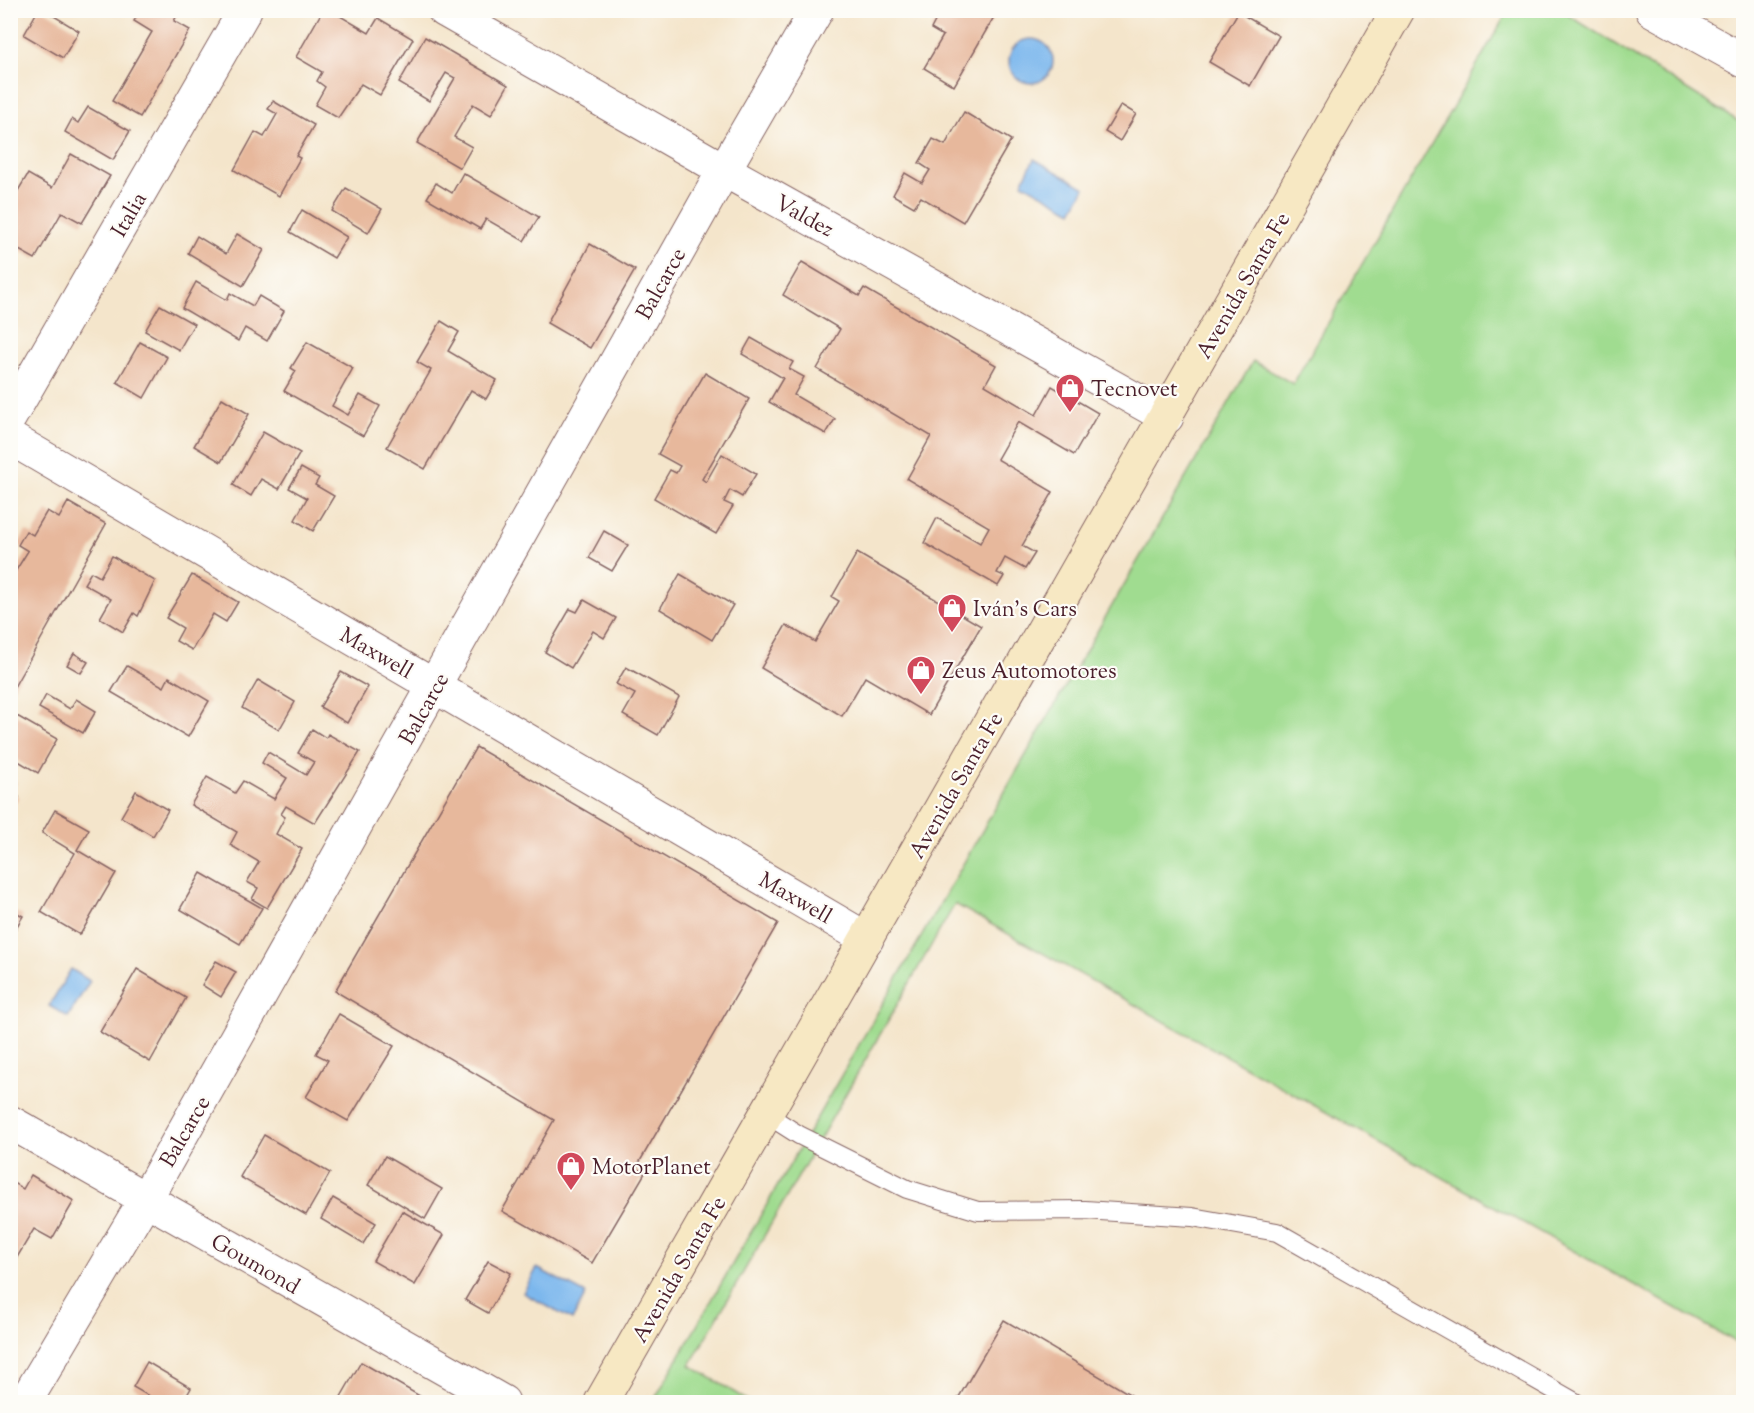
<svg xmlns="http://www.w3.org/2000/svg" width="1754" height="1413" font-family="'Sorts Mill Goudy',serif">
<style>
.green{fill:#a0dc90;stroke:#757e5e;stroke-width:1.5}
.water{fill:#7bb7ed;stroke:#626b8c;stroke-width:1.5}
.building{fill:#e7b89c}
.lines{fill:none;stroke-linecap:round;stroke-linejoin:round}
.lane-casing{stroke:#866463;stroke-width:20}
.street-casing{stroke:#866463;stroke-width:35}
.secondary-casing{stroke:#866463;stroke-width:35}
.lane{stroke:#fff;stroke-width:18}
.street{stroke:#fff;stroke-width:33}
.secondary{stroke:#f7e8c3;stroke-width:33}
.labels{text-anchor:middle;stroke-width:4.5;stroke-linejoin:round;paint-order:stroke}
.street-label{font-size:22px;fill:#4a1f2b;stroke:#fdfcf7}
.poi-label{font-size:22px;fill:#4a1f2b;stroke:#fdfcf7;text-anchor:start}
</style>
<rect width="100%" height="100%" fill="#fdfcf7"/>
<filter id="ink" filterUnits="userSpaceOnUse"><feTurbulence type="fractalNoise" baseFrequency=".0167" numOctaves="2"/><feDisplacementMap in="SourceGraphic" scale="12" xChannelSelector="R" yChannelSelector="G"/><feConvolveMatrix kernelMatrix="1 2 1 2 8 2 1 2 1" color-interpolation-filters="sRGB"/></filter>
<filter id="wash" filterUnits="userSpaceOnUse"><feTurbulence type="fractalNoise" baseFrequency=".008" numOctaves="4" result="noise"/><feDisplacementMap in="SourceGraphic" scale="24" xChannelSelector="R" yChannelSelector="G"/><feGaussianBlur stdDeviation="1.35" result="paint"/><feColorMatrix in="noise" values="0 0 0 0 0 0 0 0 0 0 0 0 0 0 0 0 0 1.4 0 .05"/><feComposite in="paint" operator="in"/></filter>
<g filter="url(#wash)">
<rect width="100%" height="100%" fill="#f4e5cb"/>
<path class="green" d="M1508 11H1562L1743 124V1346L955 904 690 1365 750 1402H653L1253 361 1293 384Z"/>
<g class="water">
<circle cx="1031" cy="61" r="22"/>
<path d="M1034 159 1085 188 1072 211 1022 183Z"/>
<path d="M71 969 90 981 68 1017 49 1006Z"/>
<path d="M537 1268 586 1294 572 1320 523 1293Z"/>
</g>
<g id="blocks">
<g class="building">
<path d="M38 10H44L79 31 63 58 24 35Z"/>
<path d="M140 10H180L174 21 190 30 140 117 112 101 152 32 134 21Z"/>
<path d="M323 10H330L369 33 378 18 413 39 380 95 361 84 338 118 315 105 325 87 317 81 322 72 296 57Z"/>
<path d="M941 10H998L954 86 924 68 943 36 931 29Z"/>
<path d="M1238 12 1279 36 1250 86 1209 62Z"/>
<path d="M425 37 508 85 491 115 473 104 454 137 472 147 460 168 417 143 455 78 446 73 429 101 399 83Z"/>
<path d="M273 101 314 125 296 156 300 158 279 196 234 170 255 132 264 137 277 114 268 109Z"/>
<path d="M1121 105 1136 114 1120 141 1105 132Z"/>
<path d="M88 107 130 131 113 160 65 132 72 119 78 123Z"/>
<path d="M964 112 1011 140 963 222 921 197 914 207 893 195 905 173 922 183 930 170 919 163 933 139 945 145Z"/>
<path d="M71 154 110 176 82 223 62 212 35 259 10 245V204L28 174 52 188Z"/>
<path d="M463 173 539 217 524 241 486 219 480 229 427 198 436 183 452 193Z"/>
<path d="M346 188 382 209 368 233 332 211Z"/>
<path d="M302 210 347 237 334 258 290 232Z"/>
<path d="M237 234 264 250 243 286 188 253 197 236 226 254Z"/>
<path d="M590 244 635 270 590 348 547 323Z"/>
<path d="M802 262 859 296 864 288 996 365 985 385 1036 415 1052 386 1098 413 1074 455 1018 422 997 459 1053 492 1022 546 1035 553 1025 569 1005 558 997 573 1004 576 998 586 924 543 937 518 980 543 989 527 907 479 931 436 817 369 840 329 783 295Z"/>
<path d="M196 282 227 300 230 293 253 306 259 296 284 311 267 341 245 328 238 341 182 308Z"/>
<path d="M160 305 194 324 179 350 145 331Z"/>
<path d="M441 321 459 332 448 351 497 380 486 399 471 390 425 469 387 447 431 370 417 362Z"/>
<path d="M751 338 793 362 789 369 804 377 794 395 835 419 826 434 769 402 783 378 742 354Z"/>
<path d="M140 342 167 357 144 398 117 382Z"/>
<path d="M307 342 353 368 332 406 348 415 360 395 380 406 363 436 284 391 296 371 291 368Z"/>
<path d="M705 373 749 399 702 479 706 482 722 454 756 474 742 497 730 490 724 502 733 506 716 534 654 498 670 470 676 473 680 466 658 454Z"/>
<path d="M222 398 249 414 221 462 194 446Z"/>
<path d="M263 432 300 453 279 489 261 479 251 496 233 485Z"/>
<path d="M301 468 319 478 315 485 334 496 313 531 295 520 307 498 289 488Z"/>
<path d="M68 502 106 524 10 694V580L28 551 18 545 26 531 33 535 47 511 59 518Z"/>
<path d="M604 531 628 545 612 571 589 558Z"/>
<path d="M857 553 981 626 929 715 865 677 842 716 761 668 786 625 815 642 839 601 832 597Z"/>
<path d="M112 556 155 581 138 616 134 613 123 632 100 618 111 599 84 584 91 572 100 577Z"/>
<path d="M680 574 733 605 712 640 660 609Z"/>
<path d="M192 575 238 602 226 622 213 614 192 650 176 641 183 628 166 618Z"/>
<path d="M584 600 616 618 604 638 593 631 571 668 545 652 570 609 577 612Z"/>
<path d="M74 653 88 662 81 673 67 665Z"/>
<path d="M127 666 164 687 169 677 209 701 188 737 111 692Z"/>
<path d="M626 667 679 697 658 735 623 715 635 694 616 684Z"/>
<path d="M341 672 368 687 347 723 320 707Z"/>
<path d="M258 680 295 702 279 730 242 708Z"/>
<path d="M46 695 70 709 76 699 96 711 83 733 39 708Z"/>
<path d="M10 712 57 739 38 773 10 756Z"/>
<path d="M312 729 326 738 328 734 360 752 315 823 286 806 281 814 285 817 276 834 302 849 267 908 252 899 258 888 247 882 259 862 230 845 237 832 191 805 207 777 235 793 243 781 274 799 287 778 262 763 268 752 306 775 314 762 298 753Z"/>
<path d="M476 747 778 923 636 1168 645 1173 592 1263 502 1211 554 1120 335 991Z"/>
<path d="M10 778 17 782 11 792 19 797 10 812Z"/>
<path d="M136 791 168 810 153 836 121 817Z"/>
<path d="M55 810 89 829 77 850 116 873 80 935 41 912 75 853 42 833Z"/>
<path d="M201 873 262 908 240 944 180 909Z"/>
<path d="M10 909 23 916 10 938Z"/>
<path d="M216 961 236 972 221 997 202 985Z"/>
<path d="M137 969 186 998 150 1062 100 1032Z"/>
<path d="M339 1014 394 1046 348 1121 306 1097 328 1060 316 1054Z"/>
<path d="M264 1135 330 1173 306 1215 240 1177Z"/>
<path d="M385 1156 442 1189 425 1219 368 1185Z"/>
<path d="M31 1175 74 1201 52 1239 34 1229 10 1269V1181L23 1189Z"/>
<path d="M333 1198 376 1223 363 1244 321 1219Z"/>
<path d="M402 1211 444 1235 415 1285 373 1261Z"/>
<path d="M488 1261 511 1273 488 1313 465 1300Z"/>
<path d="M1004 1320 1143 1402H956Z"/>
<path d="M147 1362 191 1388 183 1402H159L133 1387Z"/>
<path d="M361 1362 430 1402H338Z"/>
</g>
</g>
</g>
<g filter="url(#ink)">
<use href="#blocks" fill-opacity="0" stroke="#866463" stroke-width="1.5"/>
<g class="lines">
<g class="lane-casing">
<path id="lane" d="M766 1114 799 1135 907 1189 978 1211 1085 1210 1192 1217 1277 1232 1575 1402"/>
</g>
<g class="street-casing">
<g id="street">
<path d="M444 10 724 170 1167 417"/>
<path d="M1652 10 1744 61"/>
<path d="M10 417 245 10"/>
<path d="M10 438 867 939"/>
<path d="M10 1122 503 1402"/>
<path d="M25 1402 145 1200 724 170 817 10"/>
</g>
</g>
<g class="secondary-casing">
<path id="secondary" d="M601 1402 1398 10"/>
</g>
<use href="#lane" class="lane"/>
<use href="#street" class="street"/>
<use href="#secondary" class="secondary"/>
</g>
</g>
<defs>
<g id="shop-pin" transform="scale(1.5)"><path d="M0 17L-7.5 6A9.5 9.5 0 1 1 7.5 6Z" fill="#d1495b" stroke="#fdfcf7"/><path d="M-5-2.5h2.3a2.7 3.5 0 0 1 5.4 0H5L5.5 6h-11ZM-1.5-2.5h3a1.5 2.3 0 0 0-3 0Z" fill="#fff"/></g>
</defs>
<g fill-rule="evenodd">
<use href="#shop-pin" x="1070" y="388"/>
<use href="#shop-pin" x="952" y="608"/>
<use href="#shop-pin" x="921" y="670"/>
<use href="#shop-pin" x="571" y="1166"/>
</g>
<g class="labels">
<g class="street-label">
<text transform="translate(128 214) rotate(-60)" y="8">Italia</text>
<text transform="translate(805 215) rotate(29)" y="8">Valdez</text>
<text transform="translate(660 283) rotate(-61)" y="8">Balcarce</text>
<text transform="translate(1242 285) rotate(-60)" y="8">Avenida Santa Fe</text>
<text transform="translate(377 652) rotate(30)" y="8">Maxwell</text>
<text transform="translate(423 708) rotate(-61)" y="8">Balcarce</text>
<text transform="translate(955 785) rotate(-60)" y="8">Avenida Santa Fe</text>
<text transform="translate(796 897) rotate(30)" y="8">Maxwell</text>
<text transform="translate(184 1131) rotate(-60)" y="8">Balcarce</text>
<text transform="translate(256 1263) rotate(30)" y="8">Goumond</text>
<text transform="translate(678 1269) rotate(-60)" y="8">Avenida Santa Fe</text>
</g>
<g class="poi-label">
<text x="1091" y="396">Tecnovet</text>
<text x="973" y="616">Iván's Cars</text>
<text x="942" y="678">Zeus Automotores</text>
<text x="592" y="1174">MotorPlanet</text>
</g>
</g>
<rect width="1754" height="1413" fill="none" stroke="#fdfcf7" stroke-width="36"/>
</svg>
